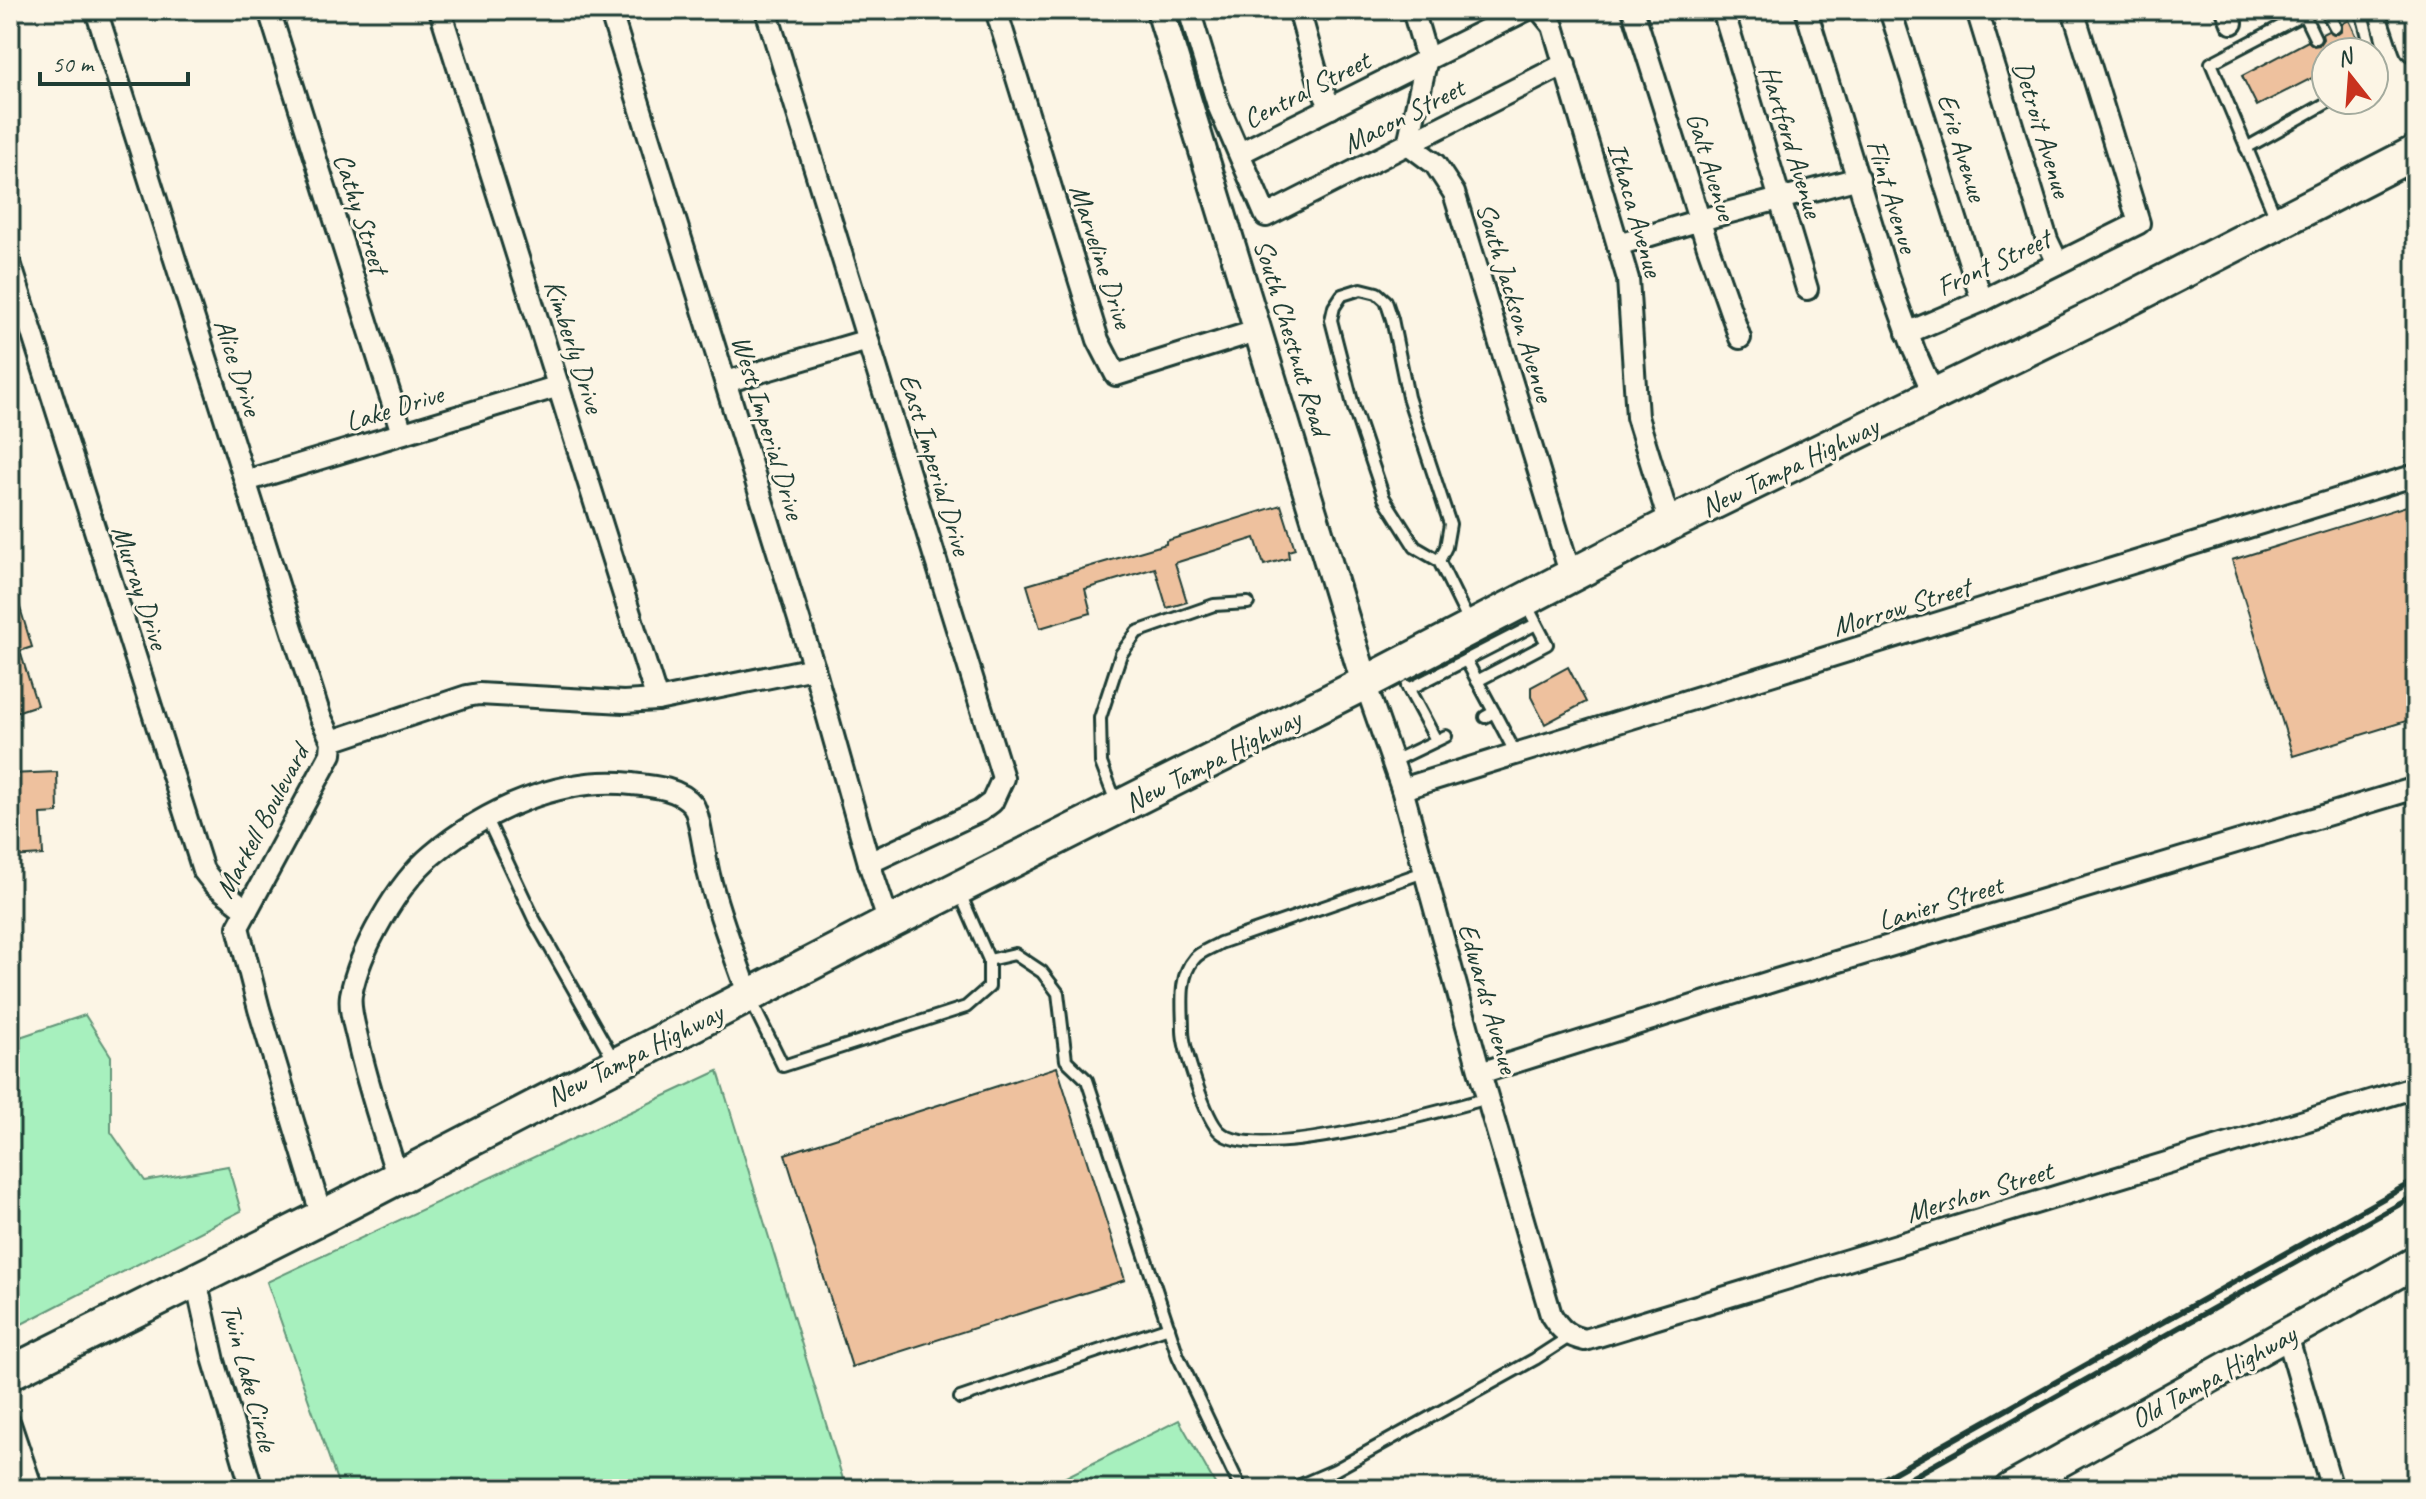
<svg xmlns="http://www.w3.org/2000/svg" width="2426" height="1499" font-family="Caveat,sans-serif">
<style>
.green{fill:#a7f0be;stroke:#639679;stroke-width:2}
.building{fill:#eec19e;stroke:#1f3d34;stroke-width:2}
.lines{fill:none;stroke-linecap:round;stroke-linejoin:round}
.service-casing{stroke:#1f3d34;stroke-width:16}
.minor-casing{stroke:#1f3d34;stroke-width:26}
.tertiary-casing{stroke:#1f3d34;stroke-width:32}
.secondary-casing{stroke:#1f3d34;stroke-width:36}
.primary-casing{stroke:#1f3d34;stroke-width:38}
.service{stroke:#fcf5e5;stroke-width:10}
.minor{stroke:#fcf5e5;stroke-width:20}
.tertiary{stroke:#fcf5e5;stroke-width:26}
.secondary{stroke:#fcf5e5;stroke-width:30}
.primary{stroke:#fcf5e5;stroke-width:32}
.rail{stroke:#1f3d34;stroke-width:6}
.labels{text-anchor:middle;stroke-width:6;stroke-linejoin:round;paint-order:stroke}
.street-label{font-size:28px;fill:#1f3d34;stroke:#fcf5e5}
</style>
<rect width="100%" height="100%" fill="#fcf5e5"/>
<filter id="ink" filterUnits="userSpaceOnUse"><feTurbulence type="fractalNoise" baseFrequency=".0125" numOctaves="2"/><feDisplacementMap in="SourceGraphic" scale="16" xChannelSelector="R" yChannelSelector="G"/><feConvolveMatrix kernelMatrix="1 2 1 2 8 2 1 2 1" color-interpolation-filters="sRGB"/></filter>
<g filter="url(#ink)">
<g class="green">
<path d="M85 1015 111 1056V1132L145 1181 228 1166 241 1211 10 1330V1044L20 1037Z"/>
<path d="M718 1071 846 1489H340L267 1282Z"/>
<path d="M1179 1420 1218 1489H1042Z"/>
</g>
<g class="building">
<path d="M2349 20 2364 52H2326V71L2257 106 2242 76 2308 41 2314 46 2319 45 2323 39 2322 34 2328 31 2338 34 2342 31V24Z"/>
<path d="M2416 503V718L2293 756 2232 560Z"/>
<path d="M1281 505 1295 549 1288 551 1289 558 1264 565 1255 538 1175 563 1187 602 1167 608 1155 568 1085 589 1091 613 1040 628 1027 585 1166 544V541Z"/>
<path d="M10 588H14L32 647 20 651 37 705 10 714Z"/>
<path d="M1568 667 1586 702 1545 724 1531 697V687Z"/>
<path d="M57 772 58 813 41 814 43 855 10 857V774Z"/>
<path d="M1057 1067 1125 1280 852 1367 785 1154Z"/>
</g>
<g class="lines">
<g class="service-casing">
<g id="service">
<path d="M2326 10 2335 27"/>
<path d="M2361 10 2372 52"/>
<path d="M2304 15 2315 38"/>
<path d="M2374 59 2378 74 2374 76"/>
<path d="M2246 148 2332 100"/>
<path d="M2276 218 2211 63 2312 10"/>
<path d="M1439 561 1446 547 1450 524 1408 397 1392 319 1386 301 1377 293 1361 289 1342 295 1334 307 1331 320 1354 409 1384 498 1415 547 1439 561 1469 622"/>
<path d="M1466 660 1536 624"/>
<path d="M1477 681 1547 644 1525 602"/>
<path d="M1407 686 1436 740"/>
<path d="M1409 689 1466 660 1494 712"/>
<path d="M1485 717 1494 712 1516 754"/>
<path d="M1392 762 1446 736"/>
<path d="M1116 802 1101 763 1100 718 1121 654 1137 632 1214 605 1248 603"/>
<path d="M487 819 534 919 615 1062"/>
<path d="M1424 872 1220 943C1212 948 1199 952 1194 959 1178 977 1183 1007 1183 1030 1183 1048 1206 1120 1220 1132 1255 1164 1441 1111 1488 1098"/>
<path d="M989 960 1015 954 1042 972 1058 993 1066 1060 1087 1080 1178 1356 1241 1489"/>
<path d="M751 1001 783 1066 966 1007 989 987V960L959 891"/>
<path d="M960 1398 1169 1327"/>
<path d="M1291 1489 1335 1470 1535 1359 1569 1337"/>
</g>
</g>
<g class="minor-casing">
<g id="minor">
<path d="M96 10 280 591 320 716 332 741 331 754 238 927 259 1009 322 1217"/>
<path d="M269 10 402 433"/>
<path d="M440 10 657 700"/>
<path d="M610 10 814 668 869 863 889 923"/>
<path d="M766 10 1003 778 992 802 980 811 869 863"/>
<path d="M996 10 1098 340 1116 375 1259 330"/>
<path d="M1189 10 1218 105 1266 216 1565 64"/>
<path d="M1299 10 1320 85 1331 108"/>
<path d="M1413 10 1427 58 1408 144 1435 164 1454 193 1571 576"/>
<path d="M1540 10 1553 26 1628 279 1637 417 1670 524"/>
<path d="M1633 10 1708 247 1740 338"/>
<path d="M1723 10 1807 289"/>
<path d="M1806 10 1888 278 1914 350 1934 395"/>
<path d="M1890 10 1982 301"/>
<path d="M1977 10 2047 240 2058 263"/>
<path d="M2227 10 2232 23"/>
<path d="M1240 153 1526 10"/>
<path d="M1618 245 1700 220 1859 178"/>
<path d="M10 263 203 870 214 884 247 910"/>
<path d="M1907 333 1982 301 2139 223 2073 10"/>
<path d="M726 382 868 340"/>
<path d="M246 481 559 386"/>
<path d="M1365 683 1402 789 1480 1073 1551 1315C1561 1331 1568 1336 1585 1340L2416 1087"/>
<path d="M332 741 467 696 479 694 624 702 657 700 814 668"/>
<path d="M1402 789 2416 475"/>
<path d="M1480 1073 1776 980 2416 788"/>
<path d="M397 1176C383 1130 367 1084 357 1037 354 1024 349 1008 351 995 359 951 397 884 432 855 485 810 561 776 632 784 651 786 680 788 693 805 700 815 705 860 709 875 719 916 735 956 749 996"/>
<path d="M196 1280 214 1361 252 1489"/>
<path d="M2287 1335 2332 1489"/>
<path d="M10 1424 32 1489"/>
</g>
</g>
<g class="tertiary-casing">
<path id="tertiary" d="M1160 10 1365 683"/>
</g>
<g class="secondary-casing">
<path id="secondary" d="M2010 1489 2416 1262"/>
</g>
<g class="primary-casing">
<g id="primary">
<path d="M2404 10 2416 46"/>
<path d="M10 1373 322 1217 889 923 1365 683 1670 524 2104 312 2416 152"/>
</g>
</g>
<use href="#service" class="service"/>
<use href="#minor" class="minor"/>
<use href="#tertiary" class="tertiary"/>
<use href="#secondary" class="secondary"/>
<use href="#primary" class="primary"/>
<g class="rail">
<path d="M1865 1489 2416 1180"/>
<path d="M1891 1489 2416 1195"/>
</g>
</g>
</g>
<g class="labels">
<g class="street-label">
<text transform="translate(1306 89) rotate(-27)" y="10">Central Street</text>
<text transform="translate(1403 115) rotate(-27)" y="10">Macon Street</text>
<text transform="translate(2043 129) rotate(73)" y="10">Detroit Avenue</text>
<text transform="translate(1792 141) rotate(73)" y="10">Hartford Avenue</text>
<text transform="translate(1963 147) rotate(73)" y="10">Erie Avenue</text>
<text transform="translate(1712 166) rotate(73)" y="10">Galt Avenue</text>
<text transform="translate(1893 196) rotate(73)" y="10">Flint Avenue</text>
<text transform="translate(1636 209) rotate(74)" y="10">Ithaca Avenue</text>
<text transform="translate(362 213) rotate(72)" y="10">Cathy Street</text>
<text transform="translate(1102 256) rotate(72)" y="10">Marveline Drive</text>
<text transform="translate(1993 262) rotate(-25)" y="10">Front Street</text>
<text transform="translate(1516 302) rotate(73)" y="10">South Jackson Avenue</text>
<text transform="translate(1293 337) rotate(73)" y="10">South Chestnut Road</text>
<text transform="translate(575 346) rotate(72)" y="10">Kimberly Drive</text>
<text transform="translate(239 367) rotate(72)" y="10">Alice Drive</text>
<text transform="translate(394 407) rotate(-17)" y="10">Lake Drive</text>
<text transform="translate(769 427) rotate(73)" y="10">West Imperial Drive</text>
<text transform="translate(936 464) rotate(73)" y="10">East Imperial Drive</text>
<text transform="translate(1789 466) rotate(-26)" y="10">New Tampa Highway</text>
<text transform="translate(141 587) rotate(72)" y="10">Murray Drive</text>
<text transform="translate(1901 606) rotate(-17)" y="10">Morrow Street</text>
<text transform="translate(1212 760) rotate(-27)" y="10">New Tampa Highway</text>
<text transform="translate(261 821) rotate(-62)" y="10">Markell Boulevard</text>
<text transform="translate(1940 902) rotate(-17)" y="10">Lanier Street</text>
<text transform="translate(1489 998) rotate(74)" y="10">Edwards Avenue</text>
<text transform="translate(634 1054) rotate(-27)" y="10">New Tampa Highway</text>
<text transform="translate(1979 1191) rotate(-17)" y="10">Mershon Street</text>
<text transform="translate(2213 1376) rotate(-29)" y="10">Old Tampa Highway</text>
<text transform="translate(250 1377) rotate(75)" y="10">Twin Lake Circle</text>
</g>
</g>
<rect width="2426" height="1499" fill="none" stroke="#fcf5e5" stroke-width="40"/>
<rect x="20" y="20" width="2386" height="1459" fill="none" stroke="#1f3d34" stroke-width="3" filter="url(#ink)"/>
<g transform="translate(2350 76) rotate(343)"><circle r="38" fill="#fcf5e5" stroke="#a4ab9e" stroke-width="2"/>
<path d="M0-6L14 30L0 20L-14 30Z" fill="#c8321e"/>
<text y="-12" font-size="22" font-weight="bold" text-anchor="middle" fill="#1f3d34">N</text>
</g>
<path d="M40 72v12h148v-12" fill="none" stroke="#1f3d34" stroke-width="4"/>
<text x="52" y="72" font-size="24" fill="#1f3d34" stroke="#fcf5e5" stroke-width="6" paint-order="stroke">50 m</text>
</svg>
